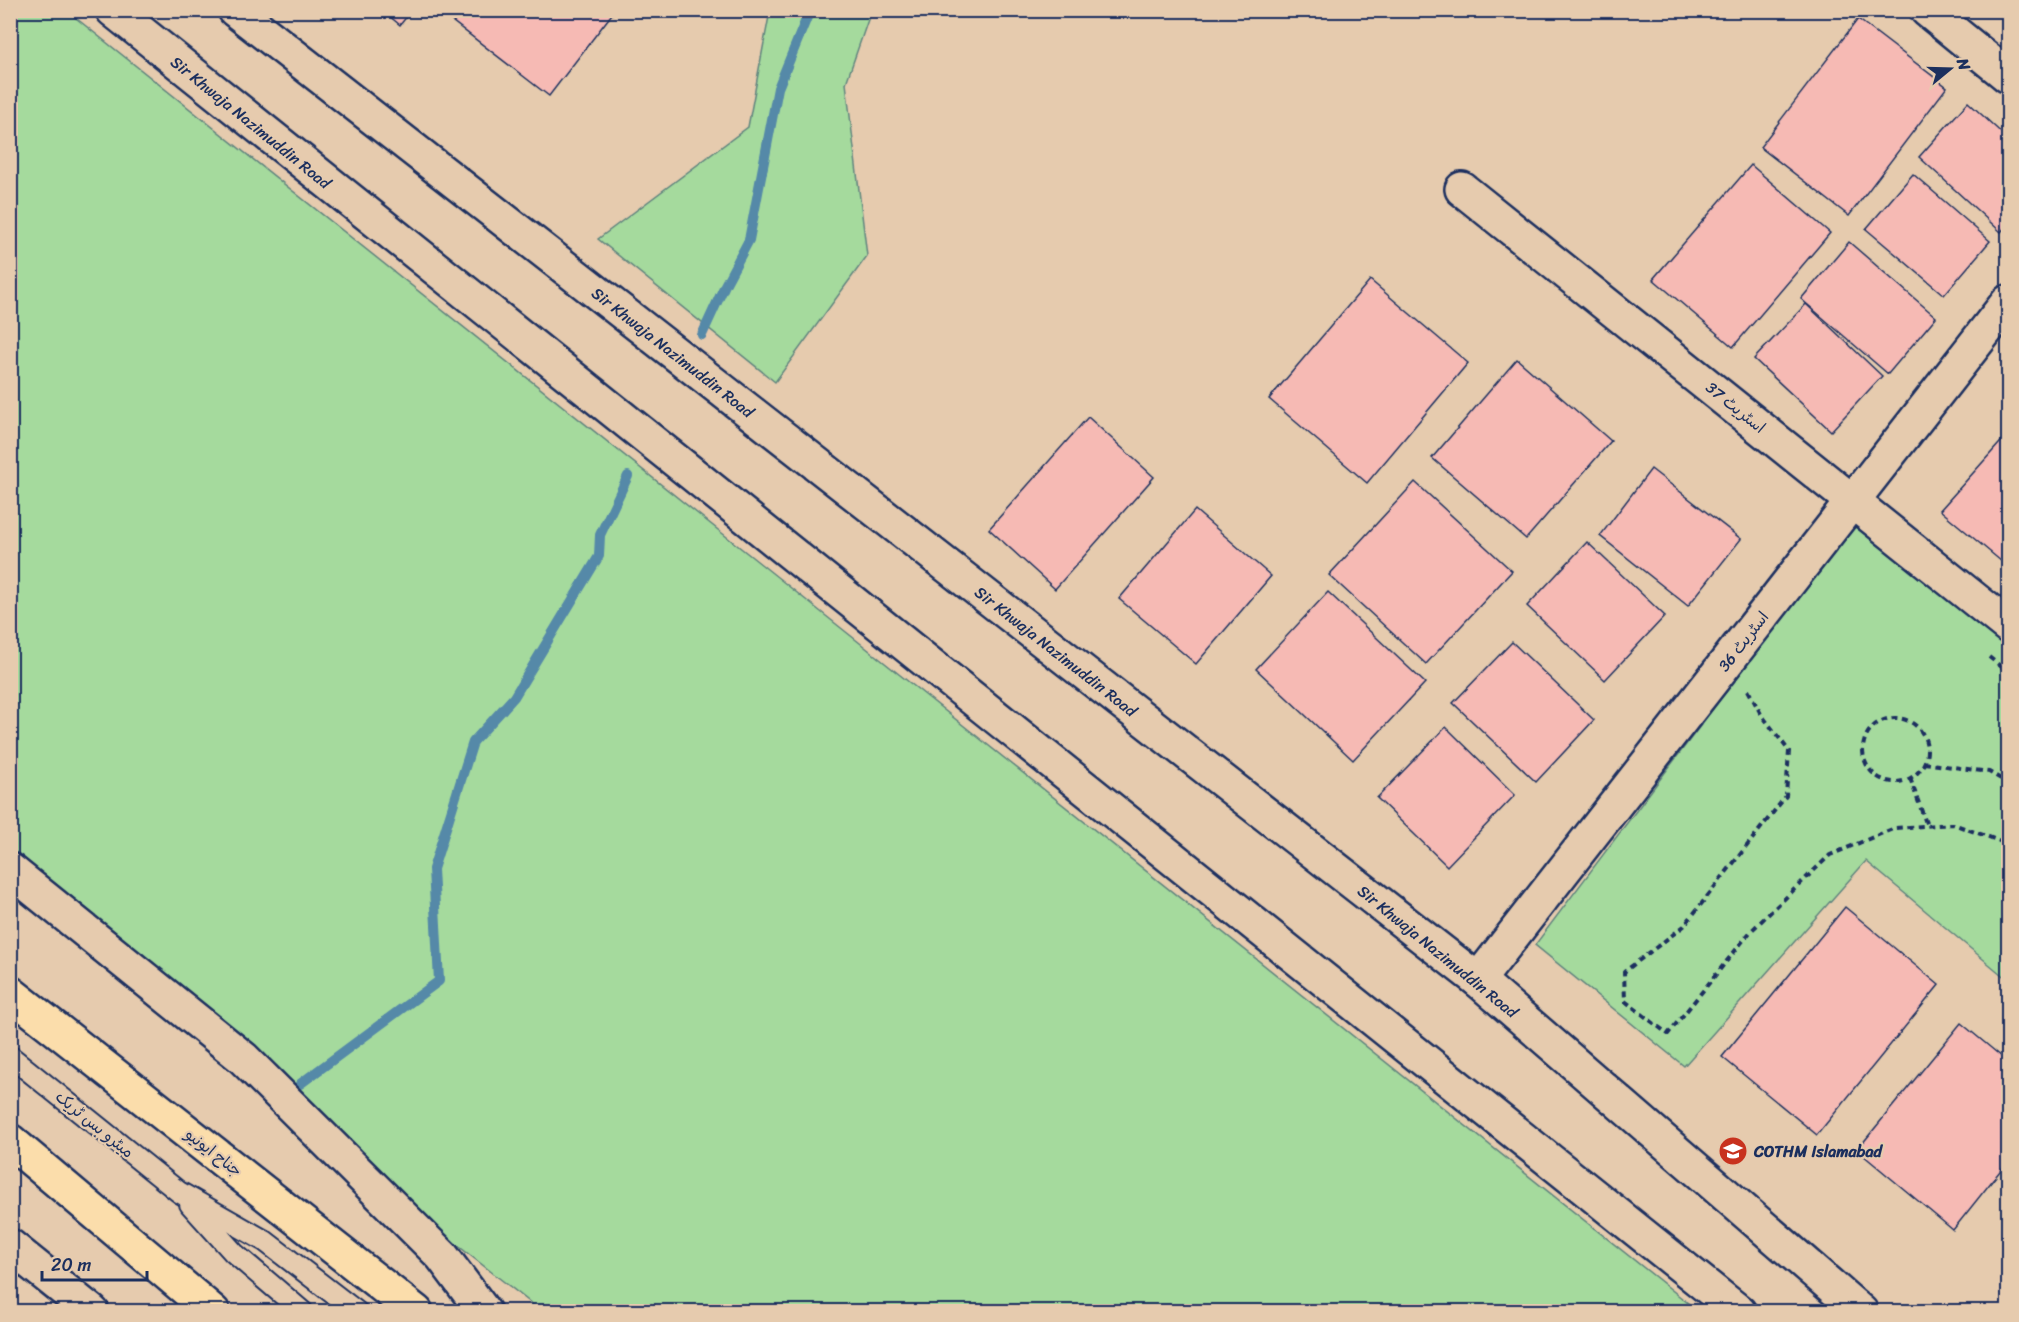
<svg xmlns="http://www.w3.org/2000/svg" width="2019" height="1322" font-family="Sriracha,'Playpen Sans Arabic',sans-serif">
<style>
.green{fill:#a5da9d;stroke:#60847e;stroke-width:1.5}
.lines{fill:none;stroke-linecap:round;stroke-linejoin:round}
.stream{stroke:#5489a8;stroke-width:10}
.building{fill:#f6bab4;stroke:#1b2f5e;stroke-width:1.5}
.lane-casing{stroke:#1b2f5e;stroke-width:24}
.street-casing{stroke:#1b2f5e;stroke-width:38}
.secondary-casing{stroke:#1b2f5e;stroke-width:38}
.primary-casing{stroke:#1b2f5e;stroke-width:38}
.path{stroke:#1b2f5e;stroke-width:4;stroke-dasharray:6 4.5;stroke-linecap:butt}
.lane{stroke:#e6cbae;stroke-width:20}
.street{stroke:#e6cbae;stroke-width:33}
.secondary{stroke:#e6cbae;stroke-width:33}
.primary{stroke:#fbddab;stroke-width:33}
.labels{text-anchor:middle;stroke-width:4.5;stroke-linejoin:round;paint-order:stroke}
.street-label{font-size:16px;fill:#1b2f5e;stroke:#e6cbae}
.poi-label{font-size:16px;font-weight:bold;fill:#1b2f5e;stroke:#e6cbae;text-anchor:start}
</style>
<rect width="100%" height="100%" fill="#e6cbae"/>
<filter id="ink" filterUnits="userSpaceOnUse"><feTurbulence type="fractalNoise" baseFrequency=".0167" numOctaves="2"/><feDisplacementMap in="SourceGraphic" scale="12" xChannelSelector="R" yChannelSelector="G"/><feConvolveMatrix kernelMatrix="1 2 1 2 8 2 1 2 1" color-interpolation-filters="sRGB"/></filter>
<g filter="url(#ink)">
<g class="green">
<path d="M10 11H67L1698 1311H541L11 894Z"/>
<path d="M770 11H871L846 83 867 256 775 382 598 239 748 127Z"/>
<path d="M1854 522 2008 647V980L1866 861 1684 1066 1535 945Z"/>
</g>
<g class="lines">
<g class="stream">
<path d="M702 335 725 285 749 240 778 88 810 10"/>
<path d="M300 1084 439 981 433 869 473 742 514 697 599 556 600 535 628 476"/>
</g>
</g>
<g class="building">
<path d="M382 10H412L400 25Z"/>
<path d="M460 10H615L549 96 452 21Z"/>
<path d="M1858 19 1947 87 1849 216 1760 147Z"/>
<path d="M1968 102 2008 139V224L2001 232 1919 157Z"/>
<path d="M1751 165 1830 233 1733 347 1653 279Z"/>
<path d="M1913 174 1990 241 1944 295 1866 229Z"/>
<path d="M1849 242 1936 317 1888 374 1801 299Z"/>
<path d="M1370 280 1468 363 1367 483 1269 399Z"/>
<path d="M1806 304 1882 376 1831 431 1754 359Z"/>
<path d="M1517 359 1611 441 1526 539 1432 458Z"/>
<path d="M1088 417 1154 477 1055 589 989 529Z"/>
<path d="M2008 434V567L1940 510Z"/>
<path d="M1651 469 1741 539 1688 606 1600 536Z"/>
<path d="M1415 482 1512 571 1426 664 1329 575Z"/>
<path d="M1195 510 1271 576 1196 664 1119 599Z"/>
<path d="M1587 542 1665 616 1605 680 1527 606Z"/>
<path d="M1328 592 1425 683 1353 760 1256 669Z"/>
<path d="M1512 642 1594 720 1536 782 1453 703Z"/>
<path d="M1446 727 1515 795 1447 866 1377 798Z"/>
<path d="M1845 907 1939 985 1817 1135 1722 1057Z"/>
<path d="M1961 1023 2008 1062V1161L1953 1230 1857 1150Z"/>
</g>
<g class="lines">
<g class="lane-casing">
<g id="lane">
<path d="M10 1056 179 1192 265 1241 357 1312"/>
<path d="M190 1204 234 1253 303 1312"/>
</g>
</g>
<g class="street-casing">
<g id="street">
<path d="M1927 10 2008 76"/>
<path d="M1462 189 2008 626"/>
<path d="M1478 980 2008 302"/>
<path d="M10 1246 92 1312"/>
</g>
</g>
<g class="secondary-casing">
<g id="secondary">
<path d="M113 10 1739 1312"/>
<path d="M235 10 1478 980 1861 1312"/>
<path d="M10 870 243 1058 442 1256 484 1312"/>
</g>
</g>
<g class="primary-casing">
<g id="primary">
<path d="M10 993 416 1312"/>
<path d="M10 1141 213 1312"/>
</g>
</g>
<g class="path">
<path d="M1989 657 2008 672"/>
<path d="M1748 690 1761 714 1789 751 1786 796 1684 926 1624 972 1625 1001 1668 1034 1751 931 1830 855 1895 828 1953 824 2008 844"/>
<circle cx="1895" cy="750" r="32"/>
<path d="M1924 763 1989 772 2008 783"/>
<path d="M1910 778 1927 826"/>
</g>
<use href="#lane" class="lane"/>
<use href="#street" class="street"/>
<use href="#secondary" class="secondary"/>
<use href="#primary" class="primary"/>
</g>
</g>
<defs>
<g id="university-disc" transform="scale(1.5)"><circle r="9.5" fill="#c8321e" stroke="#e6cbae"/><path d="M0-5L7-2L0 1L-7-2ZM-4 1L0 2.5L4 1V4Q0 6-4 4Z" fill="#fff"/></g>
</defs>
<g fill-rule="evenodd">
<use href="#university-disc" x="1733" y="1151"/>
</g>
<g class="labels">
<g class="street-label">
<text transform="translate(251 122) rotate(39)" y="6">Sir Khwaja Nazimuddin Road</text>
<text transform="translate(673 352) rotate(38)" y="6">Sir Khwaja Nazimuddin Road</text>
<text transform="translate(1736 407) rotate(39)" y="6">اسٹریٹ 37</text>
<text transform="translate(1743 641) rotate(-52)" y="6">اسٹریٹ 36</text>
<text transform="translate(1056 651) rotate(38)" y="6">Sir Khwaja Nazimuddin Road</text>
<text transform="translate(1438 951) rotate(39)" y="6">Sir Khwaja Nazimuddin Road</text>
<text transform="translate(95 1124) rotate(39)" y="6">میٹرو بس ٹریک</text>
<text transform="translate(214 1152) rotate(38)" y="6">جناح ایونیو</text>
</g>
<g class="poi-label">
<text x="1754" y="1157">COTHM Islamabad</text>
</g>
</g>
<rect width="2019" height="1322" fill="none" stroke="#e6cbae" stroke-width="36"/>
<rect x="18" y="18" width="1983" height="1286" fill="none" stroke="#1b2f5e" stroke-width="2" filter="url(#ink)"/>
<g transform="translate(1950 69) rotate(71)" stroke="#e6cbae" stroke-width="4.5" paint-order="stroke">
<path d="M0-4.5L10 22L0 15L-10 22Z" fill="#1b2f5e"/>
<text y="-9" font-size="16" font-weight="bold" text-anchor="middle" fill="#1b2f5e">N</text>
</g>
<path d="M42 1271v9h105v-9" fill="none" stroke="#1b2f5e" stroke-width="3"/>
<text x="51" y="1271" font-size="18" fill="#1b2f5e" stroke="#e6cbae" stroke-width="4.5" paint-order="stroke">20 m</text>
</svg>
